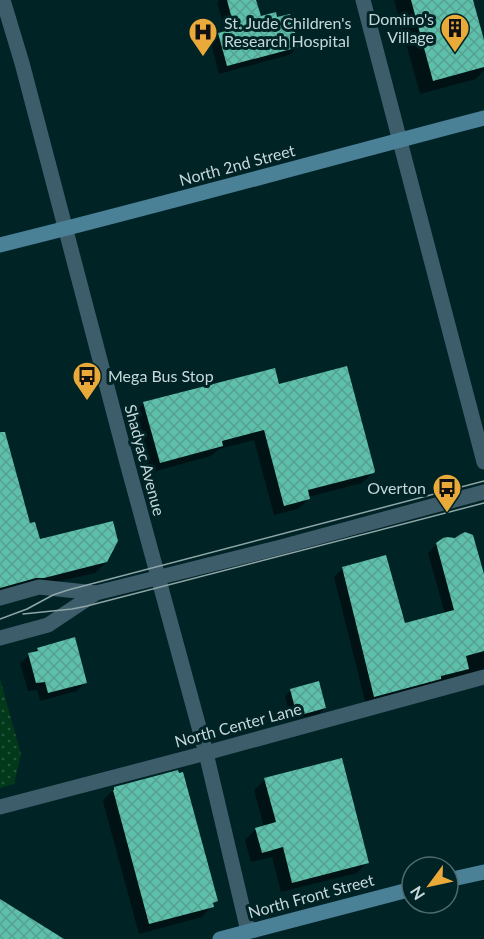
<svg xmlns="http://www.w3.org/2000/svg" width="484" height="939" font-family="Lato,sans-serif">
<style>
.grass{fill:url(#grass-dots)}
.shadow{fill:#0007}
.building{fill:url(#building-cross-hatch)}
.lines{fill:none;stroke-linecap:round;stroke-linejoin:round}
.street{stroke:#3d5d6b;stroke-width:15}
.secondary{stroke:#4b8197;stroke-width:15}
.tram{stroke:#8fa6a8;stroke-width:1.5}
.labels{text-anchor:middle;stroke-width:6;stroke-linejoin:round;paint-order:stroke}
.poi-label{font-size:16px;fill:#c6d8da;stroke:#002326;text-anchor:end}
.street-label{font-size:16px;fill:#c6d8da;stroke:#002326}
</style>
<defs>
<pattern id="grass-dots" width="8" height="8" patternUnits="userSpaceOnUse" patternTransform="scale(1.5)"><rect width="8" height="8" fill="#02391a"/><path d="M2 2h.1M6 6h.1" fill="none" stroke="#25553b" stroke-width="1.8" stroke-linecap="round"/></pattern>
<pattern id="building-cross-hatch" width="8" height="8" patternUnits="userSpaceOnUse" patternTransform="scale(1.5)"><rect width="8" height="8" fill="#5ebfaa"/><path d="M0 0l8 8M0 8l8-8" fill="none" stroke="#55a090"/></pattern>
</defs>
<rect width="100%" height="100%" fill="#002326"/>
<path class="grass" d="M0 679 21 754 14 784 0 788Z"/>
<g class="shadow">
<path d="M219 0H255L260 18 276 19 298 47 289 55 219 74 211 43 219 34 225 31 217 2Z"/>
<path d="M394 0H471L484 45V70L476 79 420 94Z"/>
<path d="M278 386 373 472 362 483 308 497 309 499 298 509 274 515 254 440 219 449 211 456 149 473 134 413 144 403Z"/>
<path d="M0 460 29 525 39 541 106 562 95 573 0 595Z"/>
<path d="M437 544 484 581V676L366 705 334 577 343 568 404 625 445 614 428 553Z"/>
<path d="M37 649 85 683 77 691 40 701 37 690 28 691 20 663Z"/>
<path d="M291 690 325 708 319 714 291 720 285 696Z"/>
<path d="M265 780 367 862 357 873 281 892 272 857 251 862 245 840 256 829 264 827 254 790Z"/>
<path d="M114 789 216 901 202 917 139 934 103 802 104 799Z"/>
</g>
<g class="building">
<path d="M227 0H256L261 16 276 12 277 17 290 14 299 47 227 66 218 33 233 29 231 24 233 23Z"/>
<path d="M411 0H473L484 40V67L433 81Z"/>
<path d="M347 366 375 471 374 473 308 490 310 499 284 506 264 430 222 441 223 446 160 463 143 402 275 368 279 384Z"/>
<path d="M0 432H5L30 523 35 522 40 539 113 521 118 541 107 562 44 578H36L0 588Z"/>
<path d="M465 532 473 535 484 574V651L466 656 469 669 441 676V679L374 697 342 567 386 555 405 623 454 610 436 543 443 538 447 537 455 538 461 534Z"/>
<path d="M75 637 87 683 48 693 45 682 36 683 28 653 38 651 37 648Z"/>
<path d="M319 681 326 708 297 716 290 689Z"/>
<path d="M342 758 369 863 292 883 283 847 262 853 255 828 276 822 264 778Z"/>
<path d="M178 770 179 773 183 772 218 901 213 903 214 907 149 924 113 790H114V787Z"/>
<path d="M0 899 64 939H0Z"/>
</g>
<g class="lines">
<g class="street">
<path d="M3 0 22 63 126 459 206 753 248 931"/>
<path d="M363 0 484 462"/>
<path d="M0 598 39 587 96 593"/>
<path d="M0 638 48 625 96 593 281 547 484 492"/>
<path d="M0 807 206 753 484 677"/>
</g>
<g class="secondary">
<path d="M0 245C162 205 323 160 484 118"/>
<path d="M448 880 484 872"/>
<path d="M220 939 412 889"/>
</g>
<g class="tram">
<path d="M23 614 72 609 87 606 484 503"/>
<path d="M0 619 27 609 53 595 68 590 484 481"/>
</g>
</g>
<defs>
<g id="building-pin" transform="scale(1.5)"><path d="M0 17L-7.5 6A9.5 9.5 0 1 1 7.5 6Z" fill="#eaaa39" stroke="#002326"/><path d="M-4-6H4V6H1V3H-1V6H-4ZM-2.5-4.3h1.7v1.8h-1.7ZM.8-4.3h1.7v1.8H.8ZM-2.5-1h1.7V.8h-1.7ZM.8-1h1.7V.8H.8Z" fill="#111"/></g>
<g id="hospital-pin" transform="scale(1.5)"><path d="M0 17L-7.5 6A9.5 9.5 0 1 1 7.5 6Z" fill="#eaaa39" stroke="#002326"/><path d="M-5-5h3v3.5h4V-5h3V5h-3V1.5h-4V5h-3Z" fill="#111"/></g>
<g id="bus-pin" transform="scale(1.5)"><path d="M0 17L-7.5 6A9.5 9.5 0 1 1 7.5 6Z" fill="#eaaa39" stroke="#002326"/><path d="M-5-6H5V4H4V6H2V4H-2V6H-4V4H-5ZM-3.5-4V0h7V-4ZM-3.5 1.2v1.5H-2V1.2ZM2 1.2v1.5H3.5V1.2Z" fill="#111"/></g>
</defs>
<g fill-rule="evenodd">
<use href="#building-pin" x="455" y="28"/>
<use href="#hospital-pin" x="203" y="32"/>
<use href="#bus-pin" x="87" y="376"/>
<use href="#bus-pin" x="447" y="488"/>
</g>
<g class="labels">
<g class="poi-label">
<text x="434" y="25">Domino's<tspan x="434" dy="18">Village</tspan></text>
<text x="224" y="29" text-anchor="start">St. Jude Children's<tspan x="224" dy="18">Research Hospital</tspan></text>
<text x="108" y="382" text-anchor="start">Mega Bus Stop</text>
<text x="426" y="494">Overton</text>
</g>
<g class="street-label">
<text transform="translate(237 165) rotate(-15)" y="6">North 2nd Street</text>
<text transform="translate(145 460) rotate(75)" y="6">Shadyac Avenue</text>
<text transform="translate(238 725) rotate(-15)" y="6">North Center Lane</text>
<text transform="translate(311 896) rotate(-15)" y="6">North Front Street</text>
</g>
</g>
<g transform="translate(430 885) rotate(237)"><circle r="28" fill="#002326" stroke="#4f6b6e" stroke-width="1.5"/>
<path d="M0-4.5L10 22L0 15L-10 22Z" fill="#eaaa39"/>
<text y="-9" font-size="16" font-weight="bold" text-anchor="middle" fill="#c6d8da">N</text>
</g>
</svg>
